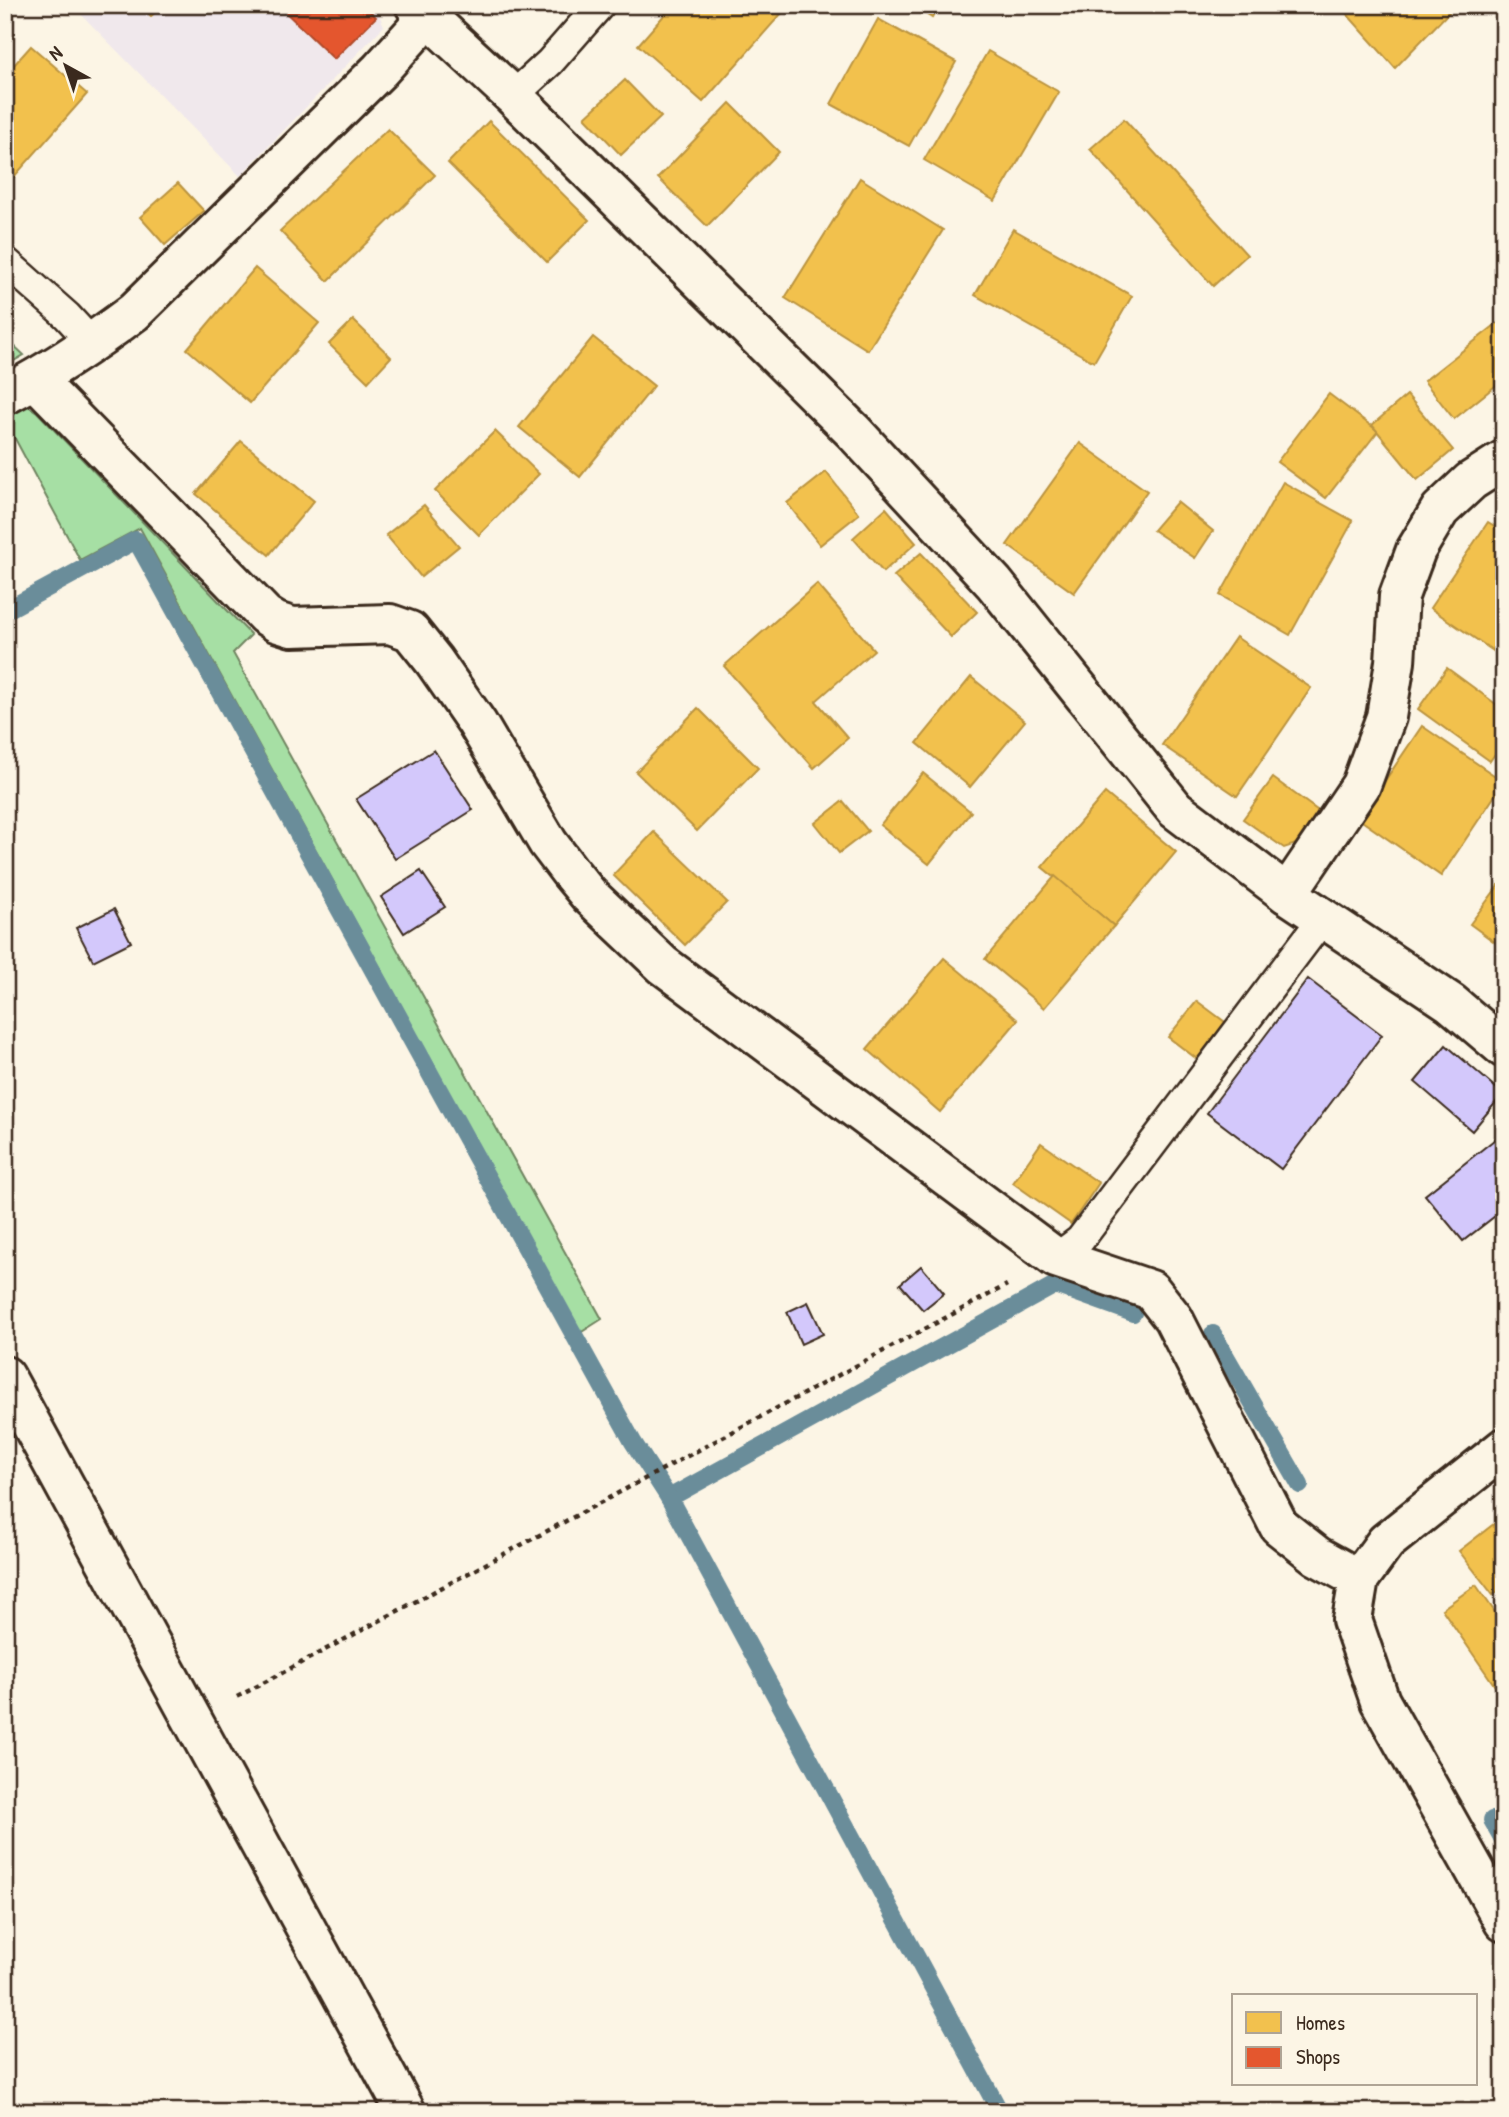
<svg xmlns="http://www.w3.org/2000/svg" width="1509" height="2117" font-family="'Patrick Hand',sans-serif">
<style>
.built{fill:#f0e8ec}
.green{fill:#a6dfa4;stroke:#708461;stroke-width:2}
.homes{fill:#f2c14e;stroke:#bb9440;stroke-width:2}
.shops{fill:#e4572e;stroke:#b14a29;stroke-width:2}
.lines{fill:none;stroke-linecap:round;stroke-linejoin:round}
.stream{stroke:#6b8d9a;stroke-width:18}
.building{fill:#d3c8fb;stroke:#3b2a1e;stroke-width:2}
.service-casing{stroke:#3b2a1e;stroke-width:33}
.minor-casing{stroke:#3b2a1e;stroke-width:44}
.path{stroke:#3b2a1e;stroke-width:4.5;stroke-dasharray:5 5;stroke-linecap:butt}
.service{stroke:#fcf5e5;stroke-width:28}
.minor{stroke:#fcf5e5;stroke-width:38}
</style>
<rect width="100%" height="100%" fill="#fcf5e5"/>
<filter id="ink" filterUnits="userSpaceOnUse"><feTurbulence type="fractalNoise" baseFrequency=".0143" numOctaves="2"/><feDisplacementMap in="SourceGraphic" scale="14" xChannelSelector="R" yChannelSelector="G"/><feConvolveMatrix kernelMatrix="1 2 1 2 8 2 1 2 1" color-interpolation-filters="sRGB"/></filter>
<g filter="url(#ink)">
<path class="built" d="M72 5H375L384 26 240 176Z"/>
<g class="green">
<path d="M8 340 24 355 5 366V342Z"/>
<path d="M19 406H28L37 412 251 635 233 653 602 1319 580 1333 140 528 80 560 5 420V413Z"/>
</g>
<g class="homes">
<path d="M141 5H163L151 16Z"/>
<path d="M673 5H789L703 102 638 45Z"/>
<path d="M912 5H940L932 18Z"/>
<path d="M1353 5H1456L1395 68 1346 13Z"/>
<path d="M878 19 956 62 909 146 831 104Z"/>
<path d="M31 46 87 94 6 186 5 75Z"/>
<path d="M988 51 1059 92 995 201 924 160Z"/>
<path d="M625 80 661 117 621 155 585 117Z"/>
<path d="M730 103 779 152 707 226 658 178Z"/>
<path d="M1124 119 1247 255 1213 286 1090 149Z"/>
<path d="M489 121 589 220 547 262 448 163Z"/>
<path d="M388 129 435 175 328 281 280 231Z"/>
<path d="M860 178 943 230 868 350 785 298Z"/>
<path d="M178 183 204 211 165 245 140 217Z"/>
<path d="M1013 229 1132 296 1094 362 975 295Z"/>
<path d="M255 268 319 323 250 403 187 349Z"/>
<path d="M1504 318V379L1454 419 1424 381Z"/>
<path d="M353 320 391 357 368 382 329 344Z"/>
<path d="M593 337 654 386 580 477 519 427Z"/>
<path d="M1329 394 1378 431 1326 498 1277 462Z"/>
<path d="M1407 395 1453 450 1417 480 1372 425Z"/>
<path d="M495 431 539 474 479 535 435 491Z"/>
<path d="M241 441 314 501 269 555 196 494Z"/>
<path d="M1080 443 1147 491 1074 593 1007 545Z"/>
<path d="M826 472 859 514 820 545 787 503Z"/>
<path d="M1283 482 1353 521 1290 635 1220 595Z"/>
<path d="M1177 502 1213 531 1195 558 1153 530Z"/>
<path d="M424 505 459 546 421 577 386 535Z"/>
<path d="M886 508 916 543 883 572 853 538Z"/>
<path d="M1488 522 1504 532V639L1495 652 1430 608Z"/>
<path d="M921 553 977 612 951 637 894 576Z"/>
<path d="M817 584 874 650 816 701 848 738 814 768 724 666Z"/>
<path d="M1236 637 1311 688 1237 796 1162 745Z"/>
<path d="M1447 668 1504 710V741L1490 761 1418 709Z"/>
<path d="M971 677 1025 721 970 787 917 743Z"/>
<path d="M698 708 758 768 697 831 636 772Z"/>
<path d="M1422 726 1504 782 1441 876 1359 819Z"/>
<path d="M1504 753V769L1496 763Z"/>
<path d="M923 773 971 812 929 864 880 825Z"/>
<path d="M1273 778 1321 813 1299 843 1284 848 1243 819Z"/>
<path d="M1105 793 1176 852 1114 926 1042 867Z"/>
<path d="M843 801 868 831 839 853 815 823Z"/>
<path d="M654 832 727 902 685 945 613 875Z"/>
<path d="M1055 876 1114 926 1044 1008 985 959Z"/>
<path d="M1504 878V949L1470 924Z"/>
<path d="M944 958 1018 1020 940 1112 867 1049Z"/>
<path d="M1197 1001 1225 1022 1197 1059 1168 1037Z"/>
<path d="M1041 1143 1099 1183 1071 1224 1013 1183Z"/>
<path d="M1504 1516V1587L1493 1595 1459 1551Z"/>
<path d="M1476 1585 1504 1625V1685L1497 1689 1442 1609Z"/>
</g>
<path class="shops" d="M278 5H364L376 17 334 59Z"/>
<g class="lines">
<g class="stream">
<path d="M5 611 136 540 633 1442 669 1498 1055 1285 1133 1313"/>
<path d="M1213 1334 1300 1485"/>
<path d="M669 1498 1000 2112"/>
<path d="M1492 1820 1504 1841"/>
</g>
</g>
<g class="building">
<path d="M434 750 473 810 395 859 356 799Z"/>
<path d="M421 871 445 907 404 933 381 897Z"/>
<path d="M114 909 131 942 93 961 76 928Z"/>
<path d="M1308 979 1382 1035 1281 1169 1207 1113Z"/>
<path d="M1446 1045 1503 1094 1472 1131 1415 1082Z"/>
<path d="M1504 1132V1209L1463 1241 1425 1195Z"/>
<path d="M921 1266 944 1293 923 1310 900 1284Z"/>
<path d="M808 1302 823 1334 801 1344 787 1312Z"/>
</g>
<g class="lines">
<g class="service-casing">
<g id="service">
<path d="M513 96 550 62 600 5"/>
<path d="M5 261 67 316 92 343"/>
<path d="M1056 1258 1080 1240 1323 918"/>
</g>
</g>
<g class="minor-casing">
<g id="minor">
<path d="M415 5 513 96 853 431 994 583 1175 809 1287 894 1451 1003 1504 1048"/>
<path d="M35 379 265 615 276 622 292 627 390 624 410 631 434 661 477 723 548 843 570 872 589 895 663 965 1056 1258 1151 1290 1173 1318 1279 1526 1317 1556 1359 1579"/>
<path d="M5 395C51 371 93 343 134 312L380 70 427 18"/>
<path d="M1287 894 1361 785 1386 717 1395 662 1399 596 1416 550 1440 510 1471 481 1504 460"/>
<path d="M5 1376 406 2112"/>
<path d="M1504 1448 1386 1542 1359 1579 1352 1620 1380 1701 1504 1922"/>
</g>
</g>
<path class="path" d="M237 1697 1007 1285"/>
<use href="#service" class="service"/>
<use href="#minor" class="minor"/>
</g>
</g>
<rect width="1509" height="2117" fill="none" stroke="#fcf5e5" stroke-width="28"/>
<rect x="14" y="14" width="1481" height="2089" fill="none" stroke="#3b2a1e" stroke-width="2.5" filter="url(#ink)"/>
<rect x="1232" y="1994" width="245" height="91" fill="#fcf5e5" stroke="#afa495" stroke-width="2"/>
<rect x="1246" y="2012" width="35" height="21" fill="#f2c14e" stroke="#afa495" stroke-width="2"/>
<text x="1296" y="2030" font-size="21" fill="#3b2a1e">Homes</text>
<rect x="1246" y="2047" width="35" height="21" fill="#e4572e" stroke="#afa495" stroke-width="2"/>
<text x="1296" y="2064" font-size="21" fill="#3b2a1e">Shops</text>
<g transform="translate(66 66) rotate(320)" stroke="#fcf5e5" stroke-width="5" paint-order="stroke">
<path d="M0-5L12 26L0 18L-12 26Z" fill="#3b2a1e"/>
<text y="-10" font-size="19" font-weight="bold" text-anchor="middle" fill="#3b2a1e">N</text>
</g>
</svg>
